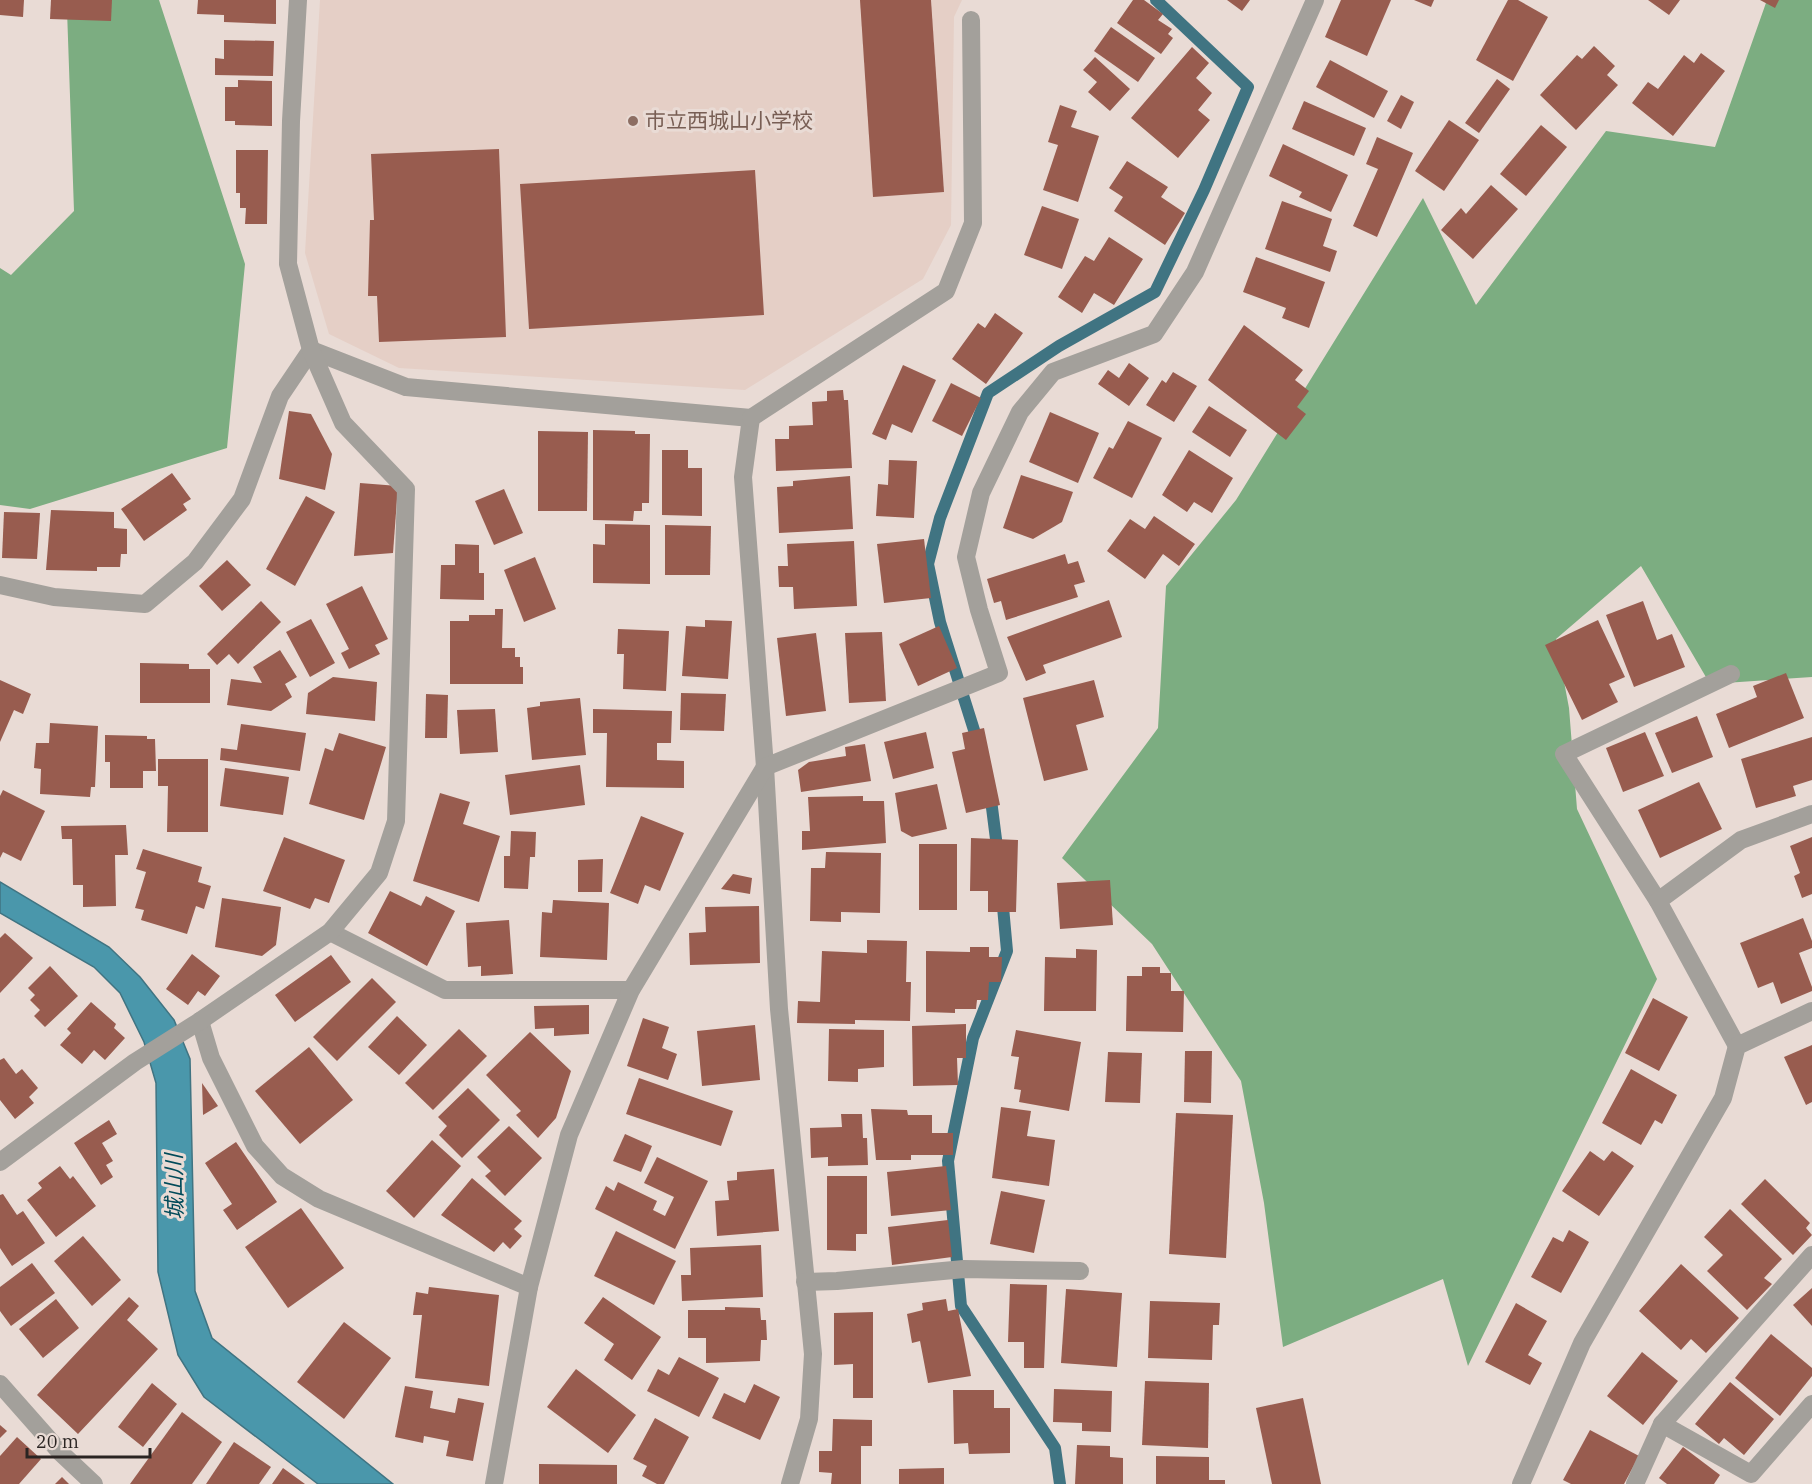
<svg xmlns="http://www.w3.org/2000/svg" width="1812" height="1484" font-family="'IBM Plex Serif','Noto Sans JP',serif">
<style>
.built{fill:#e5cfc6}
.forest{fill:#7cad81}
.water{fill:#4a97ab;stroke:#407482;stroke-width:1.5}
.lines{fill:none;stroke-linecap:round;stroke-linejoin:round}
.stream{stroke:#407482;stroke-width:12}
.building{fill:#985c4f}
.minor{stroke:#a3a09b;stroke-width:18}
.education-dot{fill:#8d6e63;stroke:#e9dbd5;stroke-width:2}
.labels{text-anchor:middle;stroke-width:6;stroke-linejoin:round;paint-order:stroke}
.education-label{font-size:21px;fill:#785e54;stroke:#e9dbd5;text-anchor:start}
.water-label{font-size:22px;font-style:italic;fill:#014a59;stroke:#e9dbd5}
</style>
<rect width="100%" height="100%" fill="#e9dbd5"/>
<path class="built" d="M320 0H962L954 17 951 225 923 279 745 390 399 368 329 334 305 253Z"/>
<g class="forest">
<path d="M108 0H159L245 264 227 448 30 509 0 505V268L11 275 74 211 67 10Z"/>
<path d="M1767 0H1812V677L1710 684 1641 566 1556 639 1569 708 1577 809 1657 979 1468 1366 1443 1279 1283 1347 1264 1203 1241 1081 1152 944 1062 858 1158 728 1166 586 1236 500 1423 198 1476 305 1606 131 1715 147Z"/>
</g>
<path class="water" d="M0 882 109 947 140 977 174 1020 190 1059 195 1291 212 1338 393 1484H318L204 1397 178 1355 158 1272 156 1083 144 1042 120 993 94 967 0 913Z"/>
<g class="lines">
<g class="stream">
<path d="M979 746 940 622 928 564 940 518 988 393 1059 346 1155 292 1204 190 1248 87 1156 0"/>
<path d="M990 792 998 855"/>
<path d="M1002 896 1007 951 973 1038 948 1161 961 1306 1055 1448 1060 1484"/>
</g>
</g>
<g class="building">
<path d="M0 0H24L23 17 0 15Z"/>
<path d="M51 0H112L111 21 50 19Z"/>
<path d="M198 0H276V24L224 22V15L197 14Z"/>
<path d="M860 0H931L944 192 873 197Z"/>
<path d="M1133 0H1144L1163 14 1158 20 1172 29 1168 34 1173 38 1161 54 1117 23Z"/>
<path d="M1227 0H1250L1242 11Z"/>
<path d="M1341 0H1391L1367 56 1325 37Z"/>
<path d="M1414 0H1434L1431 7Z"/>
<path d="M1508 0H1518L1548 17 1513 81 1476 60Z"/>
<path d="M1648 0H1680L1669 15Z"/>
<path d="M1760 0H1779L1775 8Z"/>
<path d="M1111 27 1155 58 1138 82 1094 51Z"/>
<path d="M224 40 274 41 273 76 215 75V58L224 59Z"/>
<path d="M1594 46 1615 66 1607 75 1618 85 1576 130 1540 95 1577 55 1582 59Z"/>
<path d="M1192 47 1209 63 1196 78 1212 93 1198 110 1210 120 1178 158 1131 118Z"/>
<path d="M1701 53 1725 71 1673 136 1632 103 1648 82 1658 89 1684 55 1694 63Z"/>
<path d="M1095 57 1130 89 1110 111 1088 92 1097 82 1083 70Z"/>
<path d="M1330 60 1388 91 1374 118 1316 87Z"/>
<path d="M1497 79 1510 89 1479 133 1465 123Z"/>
<path d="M238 80 272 81V126L235 125V121H225V87H238Z"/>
<path d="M1401 95 1414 102 1401 129 1387 121Z"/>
<path d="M1304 101 1366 128 1354 156 1292 129Z"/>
<path d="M1060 105 1077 111 1071 127 1099 136 1078 202 1043 190 1058 145 1048 142Z"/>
<path d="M1449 120 1479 140 1444 191 1415 171Z"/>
<path d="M1541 125 1567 147 1526 196 1500 174Z"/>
<path d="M1377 137 1413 153 1377 237 1353 226 1378 169 1366 164Z"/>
<path d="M1283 144 1348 175 1331 212 1299 197 1302 192 1269 176Z"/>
<path d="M499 149 506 337 379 342 377 296H368L370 220H374L371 154Z"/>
<path d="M236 150H268L267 224H245L246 208H240V193H236Z"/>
<path d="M1127 161 1168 187 1161 197 1185 213 1165 245 1114 211 1123 197 1109 188Z"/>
<path d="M755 170 764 315 529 329 520 184Z"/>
<path d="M1491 185 1518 209 1473 259 1441 230 1461 208 1466 214Z"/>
<path d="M1282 201 1332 219 1323 246 1337 251 1330 272 1265 249Z"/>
<path d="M1042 206 1079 219 1062 269 1024 255Z"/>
<path d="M1109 237 1143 259 1114 305 1094 293 1082 313 1058 297 1085 256 1094 261Z"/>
<path d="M1256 257 1325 282 1309 328 1282 318 1286 308 1243 292Z"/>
<path d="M995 313 1023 333 986 384 952 359 978 323 985 328Z"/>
<path d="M1244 325 1303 370 1295 380 1309 391 1297 407 1306 414 1286 440 1208 380Z"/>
<path d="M1129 363 1149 378 1129 406 1098 384 1108 370 1119 378Z"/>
<path d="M903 365 936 380 912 433 892 424 886 440 872 434Z"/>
<path d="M1173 372 1197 386 1174 422 1146 405 1162 380 1166 383Z"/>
<path d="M951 383 981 398 962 436 932 421Z"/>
<path d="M843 390 844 400H848L852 468 776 471 775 439H789V426L813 425 812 402 827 401V391Z"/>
<path d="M1209 406 1247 430 1230 457 1192 432Z"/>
<path d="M289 411 311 414 332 454 325 490 279 479Z"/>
<path d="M1050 412 1099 433 1078 483 1029 462Z"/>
<path d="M1128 421 1162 438 1132 498 1093 478 1109 447 1113 449Z"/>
<path d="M593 430 635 431V434H650L649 503H642V511H634L633 521 593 520Z"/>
<path d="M538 431 588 432 587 511H538Z"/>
<path d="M662 450H688V468H702V516L662 515Z"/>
<path d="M1189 450 1233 478 1212 513 1194 502 1187 512 1162 495Z"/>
<path d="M889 460 917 461 914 518 876 516 878 484 888 485Z"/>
<path d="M172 473 191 499 183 504 187 510 144 541 121 509Z"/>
<path d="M1021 475 1073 492 1062 522 1033 539 1003 528Z"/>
<path d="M850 476 853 529 779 533 777 487 793 486V481Z"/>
<path d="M360 483 398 486 393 553 354 556Z"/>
<path d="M504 489 523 533 494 545 475 501Z"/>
<path d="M306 496 335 512 295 586 266 569Z"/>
<path d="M51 510 114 512V528L127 529V554H121L120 567H97V571L46 570Z"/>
<path d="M4 512 40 513 37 559 2 558Z"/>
<path d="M1154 516 1195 544 1179 566 1163 554 1145 579 1107 551 1130 519 1145 529Z"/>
<path d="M605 524 650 525V584L593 583V544L605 545Z"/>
<path d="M665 525 711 526 710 575H665Z"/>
<path d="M924 539 931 598 884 603 877 544Z"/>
<path d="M854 541 857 606 794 609 793 587H779L778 566H788L787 544Z"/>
<path d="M455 544 479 545V573H484V600L440 599 441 565H455Z"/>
<path d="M1065 554 1068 564 1078 561 1085 582 1074 585 1078 597 1006 620 1001 601 994 603 987 579Z"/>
<path d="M535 557 556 609 524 622 504 570Z"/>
<path d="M227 560 251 585 222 611 199 586Z"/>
<path d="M362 586 388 639 375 645 380 654 349 669 341 653 349 649 326 604Z"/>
<path d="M1109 600 1122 637 1043 665 1046 673 1026 681 1007 637Z"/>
<path d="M261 601 281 622 238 664 229 654 217 665 207 654Z"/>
<path d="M1643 601 1657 640 1672 634 1685 667 1634 687 1606 615Z"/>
<path d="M495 609H503L502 648H515V657H520V667H523V684H450V621H469V615H495Z"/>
<path d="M311 619 335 663 310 677 286 632Z"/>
<path d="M705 620 732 621 728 679 682 676 686 626 705 627Z"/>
<path d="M1598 620 1625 677 1609 684 1618 702 1582 720 1545 645Z"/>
<path d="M939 626 957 668 918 686 899 644Z"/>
<path d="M618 629 669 631 666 691 623 689 624 654H617Z"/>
<path d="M882 632 886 701 849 703 845 633Z"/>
<path d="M816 633 826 711 786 716 777 638Z"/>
<path d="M280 650 297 677 285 684 292 697 271 711 227 705 231 679 262 683 253 667Z"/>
<path d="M140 663 189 664V669H210V703H140Z"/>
<path d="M1786 673 1804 718 1729 748 1716 714 1757 697 1753 686Z"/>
<path d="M333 677 377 682 375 721 306 714 308 693Z"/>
<path d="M0 680 31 694 23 714 14 710 0 742Z"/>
<path d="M1094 680 1104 717 1076 725 1088 770 1044 781 1023 698Z"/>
<path d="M681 693 726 694 724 731 680 730Z"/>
<path d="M426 694 448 695 447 738H425Z"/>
<path d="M580 698 586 755 532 760 527 708 540 706V702Z"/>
<path d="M495 709 498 752 460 754 457 710Z"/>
<path d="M593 709 672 711 671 743H657V760L684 761V788L606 787 607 733H593Z"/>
<path d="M1697 716 1713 757 1672 773 1655 733Z"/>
<path d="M50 723 98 726 95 787H91L90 797 40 794 41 769 34 768 36 743H49Z"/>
<path d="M241 724 306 733 300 771 220 760 221 748 237 750Z"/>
<path d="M984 728 1000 805 966 813 952 752 965 749 962 733Z"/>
<path d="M926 732 934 768 893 779 884 742Z"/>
<path d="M1645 732 1664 776 1623 792 1606 748Z"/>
<path d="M339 733 386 747 364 820 309 804 325 748 333 751Z"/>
<path d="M105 735 147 736V739H155L156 771H143V788H110V762H105Z"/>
<path d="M1812 737V780L1793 786 1796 796 1756 808 1741 759Z"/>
<path d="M865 744 871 781 801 792 798 770 809 762 846 756 845 747Z"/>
<path d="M158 759H208V832H167L168 786H158Z"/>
<path d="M580 765 585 805 510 815 505 775Z"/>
<path d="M225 768 289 777 283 815 220 806Z"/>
<path d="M1699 782 1722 829 1660 858 1638 810Z"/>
<path d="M937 784 947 829 912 837 901 831 895 793Z"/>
<path d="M3 790 45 811 21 861 3 852 0 858V796Z"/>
<path d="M440 793 470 802 463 824 500 836 479 902 413 881Z"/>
<path d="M863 796V801H884L886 843 802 850V831H810L808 797Z"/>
<path d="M641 816 684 833 660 891 645 885 638 904 610 893Z"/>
<path d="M126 825 128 855H115L116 906 83 907V885H73L72 839H62L61 826Z"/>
<path d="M511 831 536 832 535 857H530L528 889 504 888V856H510Z"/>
<path d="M284 837 345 860 329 903 315 898 310 909 263 891Z"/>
<path d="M1812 837V894L1802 898 1794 876 1800 873 1790 846Z"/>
<path d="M971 838 1018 840 1016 912H988V891H970Z"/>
<rect x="919" y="844" width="38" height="66"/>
<path d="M143 849 202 867 198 882 211 886 204 909 196 906 187 934 141 920 144 910 135 908 146 872 136 869Z"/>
<path d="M826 852 881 853 880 913 841 912V922L810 921 811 868H825Z"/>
<path d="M603 859 602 892H578V860Z"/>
<path d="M733 874 752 878 750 894 721 889Z"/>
<path d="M1110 880 1113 925 1060 929 1057 883Z"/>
<path d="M390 891 421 906 426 896 455 911 427 966 368 933Z"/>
<path d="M222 898 281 907 276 945 262 956 215 947Z"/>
<path d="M553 900 609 903 607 960 540 957 542 912 552 913Z"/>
<path d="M759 906 760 963 690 965 689 933 706 932 705 907Z"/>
<path d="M1803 918 1812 941V948L1799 953 1812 987V991L1781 1004 1773 982 1758 988 1740 943Z"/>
<path d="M509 920 513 974 481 976V966L468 967 466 923Z"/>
<path d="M5 933 33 958 0 993V938Z"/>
<path d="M867 940 907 941 906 982H911L910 1021 855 1020V1024L797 1023 798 1001 820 1002 822 951 867 953Z"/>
<path d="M970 947H989V957H1002L1001 982H989L988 1000H977L976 1009H955V1013L926 1012V951L970 952Z"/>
<path d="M1076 949 1097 950 1096 1011H1044L1045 957 1076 958Z"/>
<path d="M192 954 220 976 205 996 198 991 188 1005 166 989Z"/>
<path d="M331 955 351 982 295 1022 275 995Z"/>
<path d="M50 966 78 996 45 1027 34 1016 40 1010 30 1000 35 995 28 988Z"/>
<path d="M1142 967H1160V973H1171V991H1184L1183 1032 1126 1031 1127 976H1142Z"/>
<path d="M372 978 396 1002 337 1061 313 1037Z"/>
<path d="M1653 998 1688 1017 1659 1071 1625 1053Z"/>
<path d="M91 1002 116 1024 114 1028 125 1038 105 1060 94 1050 82 1064 60 1045 71 1033 67 1029Z"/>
<path d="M589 1005V1034L554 1036V1028L535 1029 534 1006Z"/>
<path d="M397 1016 427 1045 399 1075 368 1047Z"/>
<path d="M643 1018 669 1027 662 1048 677 1054 668 1080 627 1066Z"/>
<path d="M966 1024V1058H957L958 1085 913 1086 912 1026Z"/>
<path d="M755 1025 760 1080 702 1086 697 1031Z"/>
<path d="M459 1029 487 1056 433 1110 405 1083Z"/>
<path d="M829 1029 884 1030V1067L858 1069V1082L828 1081Z"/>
<path d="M1016 1030 1081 1042 1069 1111 1019 1102 1021 1090 1014 1089 1019 1057 1011 1056Z"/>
<path d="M530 1032 571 1071 556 1118 538 1138 516 1115 521 1111 486 1075Z"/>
<path d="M1812 1045V1102L1806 1105 1784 1057Z"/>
<path d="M309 1047 353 1100 300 1144 255 1091Z"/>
<path d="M1185 1051H1212L1211 1103 1184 1102Z"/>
<path d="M1108 1052 1142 1053 1140 1103 1105 1102Z"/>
<path d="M4 1058 16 1074 22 1069 38 1088 29 1097 34 1103 15 1119 0 1100V1060Z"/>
<path d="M1631 1069 1677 1095 1662 1124 1655 1120 1641 1145 1602 1123Z"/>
<path d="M639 1078 733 1111 721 1146 626 1114Z"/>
<path d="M202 1083 218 1106 203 1115Z"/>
<path d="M468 1088 500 1120 462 1158 439 1135 447 1126 438 1117Z"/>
<path d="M1001 1107 1031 1111 1027 1136 1055 1140 1049 1186 992 1178Z"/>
<path d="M871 1109 907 1110 908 1115H932V1133H953V1155H911V1160H876Z"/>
<path d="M1176 1113 1233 1115 1226 1258 1169 1254Z"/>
<path d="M841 1114H862L863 1138H867L868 1165 828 1166V1157L811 1158 810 1128 842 1127Z"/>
<path d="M109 1120 117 1134 102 1143 113 1161 106 1165 113 1177 101 1185 74 1143Z"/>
<path d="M509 1126 542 1158 505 1196 485 1176 491 1171 477 1157Z"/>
<path d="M625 1134 652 1146 641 1172 613 1161Z"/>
<path d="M432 1140 461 1166 414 1218 386 1191Z"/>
<path d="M236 1142 277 1202 237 1230 223 1210 232 1204 205 1163Z"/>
<path d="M1590 1151 1604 1161 1612 1151 1634 1166 1599 1216 1562 1191Z"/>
<path d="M657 1157 708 1181 675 1249 595 1209 606 1186 614 1191 618 1182 657 1201 653 1210 665 1216 674 1197 644 1183Z"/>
<path d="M60 1166 70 1179 73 1176 96 1206 56 1237 27 1200 42 1188 38 1183Z"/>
<path d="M946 1166 951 1210 891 1216 887 1172Z"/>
<path d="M774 1169 779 1231 717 1236 715 1201 729 1200 727 1181 737 1180V1172Z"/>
<path d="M827 1176H867V1234H856V1251L827 1250Z"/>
<path d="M472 1178 522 1221 514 1229 522 1236 510 1249 503 1242 494 1252 441 1215Z"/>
<path d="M1765 1179 1810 1223 1806 1228 1812 1235 1793 1255 1741 1204Z"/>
<path d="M1001 1191 1045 1200 1034 1253 990 1244Z"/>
<path d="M3 1194 17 1215 23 1211 45 1243 12 1266 0 1248V1195Z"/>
<path d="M301 1208 344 1268 288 1308 245 1247Z"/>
<path d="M1730 1209 1782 1259 1764 1278 1772 1284 1747 1310 1707 1271 1723 1255 1704 1237Z"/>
<path d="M948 1220 952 1257 892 1265 888 1227Z"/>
<path d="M1569 1230 1589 1242 1561 1293 1531 1277 1553 1237 1563 1242Z"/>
<path d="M616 1231 676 1261 654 1305 594 1276Z"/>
<path d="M83 1236 121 1280 92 1306 54 1261Z"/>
<path d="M761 1245 763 1297 682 1301 681 1275H691L690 1248Z"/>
<path d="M32 1263 55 1293 11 1326 0 1311V1287Z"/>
<path d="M1681 1264 1739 1318 1706 1353 1691 1339 1681 1350 1639 1311Z"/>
<path d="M1010 1284 1047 1285 1044 1368H1024V1342H1008Z"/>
<path d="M429 1287 499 1295 489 1386 415 1378 422 1315H413L416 1292 428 1294Z"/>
<path d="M1812 1288V1326L1793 1305Z"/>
<path d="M1066 1289 1122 1293 1117 1367 1061 1363Z"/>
<path d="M129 1297 139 1306 127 1320 158 1349 78 1434 37 1395Z"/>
<path d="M603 1297 661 1337 632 1380 604 1360 614 1344 584 1323Z"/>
<path d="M56 1299 79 1328 43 1358 19 1329Z"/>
<path d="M946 1299 948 1311 958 1309 971 1376 928 1383 920 1341 912 1343 907 1314 923 1310 922 1303Z"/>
<path d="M1150 1301 1220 1303 1219 1325H1213L1212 1360 1148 1358Z"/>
<path d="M1516 1303 1547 1321 1528 1355 1542 1363 1530 1385 1485 1362Z"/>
<path d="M725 1307 760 1308 761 1320H766L767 1340H761L760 1361 706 1363V1338H688V1310H725Z"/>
<path d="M873 1312V1398H853V1364L834 1365V1313Z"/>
<path d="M344 1322 391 1358 344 1419 297 1382Z"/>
<path d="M1771 1334 1812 1368V1376L1780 1416 1735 1378Z"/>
<path d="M1642 1352 1678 1381 1643 1425 1607 1396Z"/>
<path d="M679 1357 719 1378 699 1417 647 1391 658 1369 669 1375Z"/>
<path d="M576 1369 636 1415 608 1453 547 1407Z"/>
<path d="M1145 1381 1209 1383 1208 1448 1142 1445Z"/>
<path d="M1730 1382 1774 1419 1744 1455 1724 1438 1719 1444 1695 1424Z"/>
<path d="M152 1383 177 1404 143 1447 118 1427Z"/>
<path d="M754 1384 780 1397 760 1440 712 1418 724 1393 745 1403Z"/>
<path d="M405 1386 433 1391 430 1408 455 1413 458 1398 484 1403 473 1461 446 1456 449 1441 424 1436 423 1443 395 1437Z"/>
<path d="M1054 1389 1112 1391 1111 1432 1082 1431V1423L1053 1422Z"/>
<path d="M953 1390H994V1408H1010V1453L969 1454 968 1443 954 1444Z"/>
<path d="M1303 1398 1321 1484H1272L1256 1408Z"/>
<path d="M182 1412 222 1442 192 1484H130Z"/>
<path d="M655 1418 689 1437 664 1484H657L642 1476 647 1466 633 1459Z"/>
<path d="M833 1419 872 1420V1446H861V1484H831L832 1473 819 1472V1451H832Z"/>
<path d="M0 1425 7 1431 0 1438Z"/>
<path d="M1590 1430 1639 1456 1624 1484H1571L1563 1480Z"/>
<path d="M17 1437 41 1459 19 1484H0V1456Z"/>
<path d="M234 1442 271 1467 259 1484H206Z"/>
<path d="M1077 1445 1110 1446V1457L1123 1458V1484H1075Z"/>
<path d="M1683 1447 1720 1475 1714 1484H1667L1659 1478Z"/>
<path d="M1156 1456 1209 1457V1480H1225V1484H1156Z"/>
<path d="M539 1464 617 1465V1484H539Z"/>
<path d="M283 1468 305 1484H272Z"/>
<path d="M944 1468V1484H899V1469Z"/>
<path d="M62 1477 69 1484H55Z"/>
</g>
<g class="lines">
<g class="minor">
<path d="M311 350 406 387 751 418 743 477 765 767 779 1009 813 1354 809 1419 790 1484"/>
<path d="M751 418 946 291 973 223 971 20"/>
<path d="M0 585 54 597 145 604 195 562 242 499 280 396 311 350"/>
<path d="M1658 901 1564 754 1731 674"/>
<path d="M330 932 445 990H631"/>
<path d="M200 1021 211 1058 255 1146 282 1176 319 1199 529 1287"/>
<path d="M1737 1046 1658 901 1741 840 1812 814"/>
<path d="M0 1162 135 1062 200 1021 330 932 379 873 396 821 406 489 343 423 311 350 288 264 291 121 298 0"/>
<path d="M805 1282 837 1281 964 1269 1080 1271"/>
<path d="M0 1384 61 1453 94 1484"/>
<path d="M1662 1424 1751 1474 1812 1404"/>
<path d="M494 1484 529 1287 569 1135 631 990 765 767 999 673 979 610 966 557 981 493 1020 412 1053 372 1154 334 1195 272 1315 0"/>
<path d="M1521 1484 1582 1343 1723 1098 1737 1046 1812 1011"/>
<path d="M1635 1484 1662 1424 1812 1255"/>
</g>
</g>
<circle class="education-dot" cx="633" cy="121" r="6"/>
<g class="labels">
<g class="education-label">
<text x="645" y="128">市立西城山小学校</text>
</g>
<g class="water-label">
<text transform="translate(174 1187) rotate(-91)" y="8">城山川</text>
</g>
</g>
<path d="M27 1448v9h123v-9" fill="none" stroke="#2a2422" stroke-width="3"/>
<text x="36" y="1448" font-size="18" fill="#2a2422" stroke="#e9dbd5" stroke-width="4.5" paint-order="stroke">20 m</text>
</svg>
